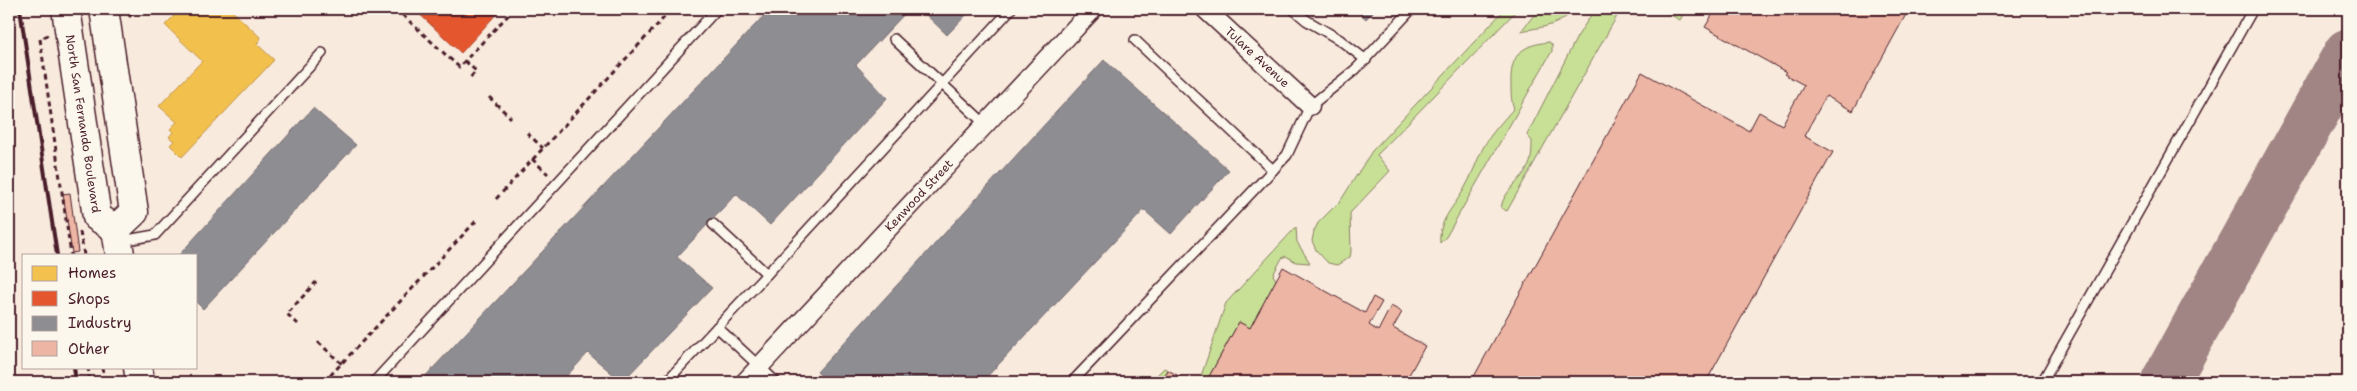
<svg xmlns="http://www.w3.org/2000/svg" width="2357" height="391" font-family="'Shantell Sans',sans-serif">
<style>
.green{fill:#c7e096;stroke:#888060}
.homes{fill:#f2c14e;stroke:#c09044}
.shops{fill:#e4572e;stroke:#b6462d}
.industry{fill:#8d8d92;stroke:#796c73}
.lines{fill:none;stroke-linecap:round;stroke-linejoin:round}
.taxiway{stroke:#a18484;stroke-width:49}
.building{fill:#edb5a3;stroke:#4a1f2b}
.service-casing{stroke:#4a1f2b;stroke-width:12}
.minor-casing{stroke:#4a1f2b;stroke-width:21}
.primary-casing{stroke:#4a1f2b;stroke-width:31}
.path{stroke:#4a1f2b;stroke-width:3;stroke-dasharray:5 4;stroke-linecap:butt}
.service{stroke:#fbf7ec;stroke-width:9}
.minor{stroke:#fbf7ec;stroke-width:18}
.primary{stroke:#fbf7ec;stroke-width:28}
.rail{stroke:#4a1f2b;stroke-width:4}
.labels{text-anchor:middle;stroke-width:5;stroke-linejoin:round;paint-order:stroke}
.street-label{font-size:12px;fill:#4a1f2b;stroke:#fbf7ec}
</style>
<rect width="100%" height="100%" fill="#f8eadd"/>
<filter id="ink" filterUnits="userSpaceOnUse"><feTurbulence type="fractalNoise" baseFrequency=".02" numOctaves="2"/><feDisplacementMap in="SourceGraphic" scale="10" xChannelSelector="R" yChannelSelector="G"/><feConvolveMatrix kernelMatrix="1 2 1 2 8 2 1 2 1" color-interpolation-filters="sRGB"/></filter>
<g filter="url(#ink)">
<g class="green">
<path d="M1505 9H1518L1377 155 1390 171 1350 213 1351 252 1350 257 1337 265 1328 263 1316 250 1312 241 1314 231 1318 223 1341 200 1372 151Z"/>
<path d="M1539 9H1573C1561 27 1540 27 1521 31Z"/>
<path d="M1595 9H1621L1507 211 1501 208C1503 191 1522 181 1529 165 1532 158 1532 148 1532 141L1527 135 1577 37Z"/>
<path d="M1670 9H1686L1680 20 1667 13Z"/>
<path d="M1549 42 1552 45V51L1446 237 1440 243C1438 221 1453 208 1463 191 1471 178 1476 162 1483 148 1491 133 1503 121 1514 108 1511 101 1511 93 1511 85 1510 56 1520 45 1549 42Z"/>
<path d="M1296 227 1297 242 1310 263 1296 262 1286 256 1282 258 1273 275 1276 280 1250 328 1239 322 1206 382H1199L1226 303Z"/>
<path d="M1164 368 1168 370 1161 382H1150Z"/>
</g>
<path class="homes" d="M167 9H230L261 38 257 44 274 60 182 157 170 145 174 141 169 137 173 132 170 129 177 122 159 106 202 61 165 25 174 16Z"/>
<path class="shops" d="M414 9H501L461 53Z"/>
<g class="industry">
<path d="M770 9H909L856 65 887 98 770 225 736 194 677 257 712 288 622 382 588 353 561 382H420Z"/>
<path d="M920 9H972L947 35Z"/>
<path d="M1355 9H1376L1366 19Z"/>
<path d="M1104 60 1229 170 1171 234 1144 210 982 382H828L817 372Z"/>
<path d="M313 108 356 145 203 309 196 302V255H179Z"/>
</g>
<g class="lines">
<path class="taxiway" d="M2165 382 2348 53"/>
</g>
<g class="building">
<path d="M1716 9H1909L1853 111 1826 96 1804 136 1833 152 1706 382H1471L1642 72 1749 131 1759 112 1782 125 1804 85 1784 74 1786 72 1705 27Z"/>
<path d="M70 193 78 252 72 253 63 194Z"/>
<path d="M1283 267 1365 313 1373 297 1382 302 1369 325 1378 331 1391 306 1402 312 1393 328 1425 346 1405 382H1206L1239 322 1250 328Z"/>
<path d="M1168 370 1184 379 1190 382H1161Z"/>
</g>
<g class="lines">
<g class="service-casing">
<g id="service">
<path d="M1293 9 1306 20 1340 40 1366 60"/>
<path d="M894 39 985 124"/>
<path d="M1135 40 1273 170"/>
<path d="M713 224 767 274 717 327"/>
<path d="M121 241 155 235 322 53"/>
<path d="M767 274 1011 9"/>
<path d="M374 382 717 9"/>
<path d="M666 382 717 327 776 382"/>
<path d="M1072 382 1287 155 1310 106 1356 69 1412 9"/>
<path d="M2042 382 2253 9"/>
</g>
</g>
<g class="minor-casing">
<g id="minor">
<path id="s1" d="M1205 9 1310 106"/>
<path id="s2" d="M745 382 1093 9"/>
</g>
</g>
<g class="primary-casing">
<g id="primary">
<path id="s3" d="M66 9 97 217 116 229 120 255"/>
<path d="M104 9 134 212 116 229"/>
<path d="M138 367 140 382"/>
</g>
</g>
<g class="path">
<path d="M396 9 459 67 514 9"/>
<path d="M690 9 696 15"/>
<path d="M129 17 135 9"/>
<path d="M48 35 40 39 71 255"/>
<path d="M465 61 476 71 469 79"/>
<path d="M489 97 511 118"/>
<path d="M527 133 543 148"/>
<path d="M532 159 548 174"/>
<path d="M496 199 672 9"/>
<path d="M80 232 84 255"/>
<path d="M298 324 287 314 316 282"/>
<path d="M318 342 342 364"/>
<path d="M88 367 90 382"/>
<path d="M102 367 104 382"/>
<path d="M324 382 478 219"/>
</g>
<use href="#service" class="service"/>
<use href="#minor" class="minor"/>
<use href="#primary" class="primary"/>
<g class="rail">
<path d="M20 9 57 255"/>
<path d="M74 367 76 382"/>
</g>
</g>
</g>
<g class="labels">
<g class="street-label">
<text dy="4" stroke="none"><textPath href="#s1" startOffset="71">Tulare Avenue</textPath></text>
<text dy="4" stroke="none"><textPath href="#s3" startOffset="116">North San Fernando Boulevard</textPath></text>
<text dy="4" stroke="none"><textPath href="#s2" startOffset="255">Kenwood Street</textPath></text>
</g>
</g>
<rect width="2357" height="391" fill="none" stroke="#fbf7ec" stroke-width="30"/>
<rect x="15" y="15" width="2327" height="361" fill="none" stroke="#4a1f2b" stroke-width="2" filter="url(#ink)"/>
<rect x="22" y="254" width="175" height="115" fill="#fbf7ec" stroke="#b4a19f"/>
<rect x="32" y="266" width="25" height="15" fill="#f2c14e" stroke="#b4a19f"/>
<text x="68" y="278" font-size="15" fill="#4a1f2b">Homes</text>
<rect x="32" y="291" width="25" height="15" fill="#e4572e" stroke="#b4a19f"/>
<text x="68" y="304" font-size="15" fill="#4a1f2b">Shops</text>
<rect x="32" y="316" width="25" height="15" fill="#8d8d92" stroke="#b4a19f"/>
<text x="68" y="328" font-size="15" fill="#4a1f2b">Industry</text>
<rect x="32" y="341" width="25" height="15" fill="#edb5a3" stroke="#b4a19f"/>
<text x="68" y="354" font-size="15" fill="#4a1f2b">Other</text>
</svg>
